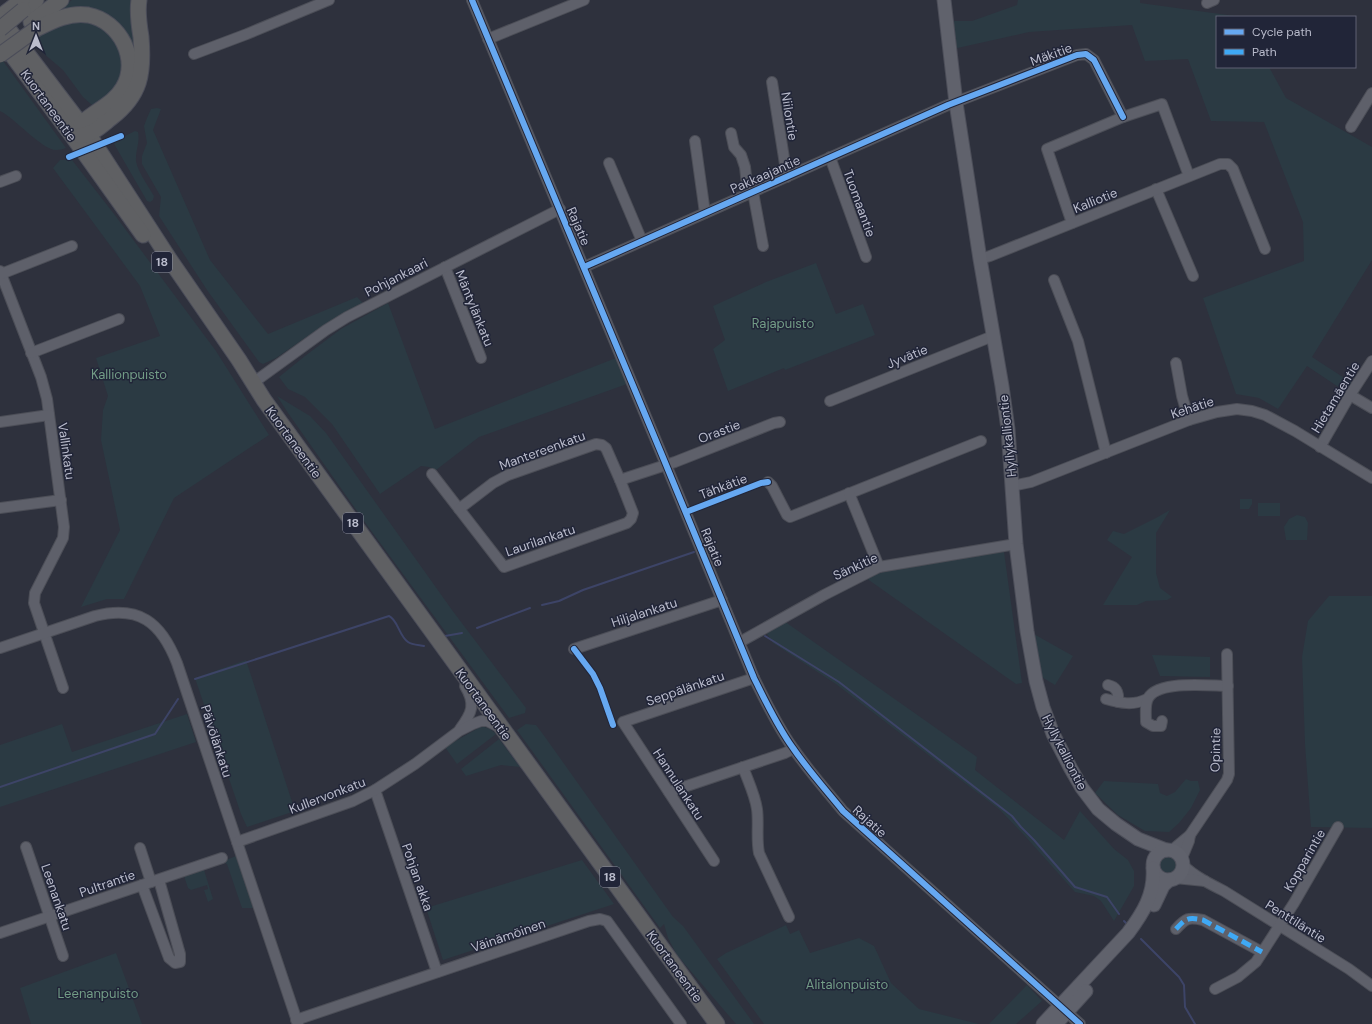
<svg xmlns="http://www.w3.org/2000/svg" width="1372" height="1024" font-family="'DM Sans',sans-serif">
<style>
.green{fill:#2b3a43}
.lines{fill:none;stroke-linecap:round;stroke-linejoin:round}
.stream{stroke:#3d4467;stroke-width:2}
.minor-casing{stroke:#4c4e57;stroke-width:12}
.major-casing{stroke:#4c4e59;stroke-width:15}
.highway-casing{stroke:#4b4d59;stroke-width:17}
.minor{stroke:#5e606a;stroke-width:10}
.major{stroke:#60626c;stroke-width:13}
.highway{stroke:#5f6063;stroke-width:15}
.highway-bridge-casing{stroke:#4b4d59;stroke-width:17;stroke-linecap:butt}
.highway-bridge{stroke:#5f6063;stroke-width:15}
.quiet{stroke:#3fa9f5;stroke-width:5;stroke-dasharray:10 5;stroke-linecap:butt}
.cycleway-casing{stroke:#212538;stroke-width:8}
.cycleway{stroke:#66a8f1;stroke-width:6}
.labels{text-anchor:middle;stroke-width:3;stroke-linejoin:round;paint-order:stroke}
.shield{fill:#212538;stroke:#8c8fa0;stroke-width:1}
.shield-label{font-size:12px;font-weight:bold;fill:#babccc}
.street-label{font-size:13px;fill:#babccc;stroke:#212538}
.park-label{font-size:13px;fill:#729c86;stroke:#212538}
</style>
<rect width="100%" height="100%" fill="#2e313d"/>
<g class="green">
<path d="M72 0H132L137 56C114 23 107 0 61 10L62 8Z"/>
<path d="M1018 0H1140V3L1242 17H1217V67H1269L1286 98 1372 147V260L1312 357 1352 383 1346 392 1307 366 1278 409 1259 398 1236 394 1203 298 1304 261 1303 222 1264 122 1211 121 1188 59 1145 61 1132 25 1029 32 953 49 951 21H972L1017 5Z"/>
<path d="M84 20C89 22 95 22 99 25 103 28 116 40 119 44 120 47 120 51 121 54 126 76 113 98 92 105L83 97 63 70 42 52 33 36 55 24Z"/>
<path d="M3 61 66 148C63 149 59 150 56 150 42 150 15 118 0 111V63Z"/>
<path d="M157 108 161 109 153 130 210 260 268 334 357 297 363 303 324 325 276 358 263 364 259 362 207 290 159 216 161 197 142 164V156L147 143 144 126 147 118 151 109Z"/>
<path d="M135 131 138 132C140 142 136 149 136 158 135 168 149 187 154 196L153 200 150 202 147 201 113 142Z"/>
<path d="M60 160H72L114 214 216 351 269 435 174 498 124 599H107L81 607 120 530 101 440 103 410 108 396 96 358 160 336 140 286 53 168Z"/>
<path d="M816 263 836 314 863 304 875 335 785 370 784 368 728 391 713 349 725 340 713 306 766 282Z"/>
<path d="M388 303 435 429 616 358 627 384 479 437 436 470 429 467 421 466 380 494 332 424 305 397 288 389 279 377 305 356 341 329Z"/>
<path d="M277 396 310 416 326 433 452 610 526 708 525 713 509 718 364 521 288 413Z"/>
<path d="M1240 499H1252V504L1249 509H1240Z"/>
<rect x="1258" y="503" width="22" height="13"/>
<path d="M1170 510 1156 533V573L1160 588 1172 597 1167 600 1146 601 1137 605H1103L1132 557 1107 540 1113 531 1124 534 1156 518Z"/>
<path d="M1297 515 1305 517 1308 523 1307 540H1286L1284 527 1289 519Z"/>
<path d="M1004 552 1022 683 1016 684 866 578 877 572 908 565Z"/>
<path d="M1329 596H1372V828L1311 827 1305 744 1302 657 1308 621Z"/>
<path d="M784 621 977 757 975 770 1064 840 1080 811 1114 849 1128 860 1134 871V886L1114 921 1101 901 1094 896 1075 892 1025 836 1000 810 836 684 773 643 766 632Z"/>
<path d="M1032 633 1073 656 1055 685 1040 676Z"/>
<path d="M1152 655 1210 657V677L1160 676Z"/>
<path d="M246 660 295 811 247 827 241 814 195 678Z"/>
<path d="M187 714 196 742 0 807V745L62 724 72 752Z"/>
<path d="M526 724 536 725 545 737 673 917 683 926 754 1024H736L677 955 668 938 664 924 660 928 517 730Z"/>
<path d="M482 726 490 729 496 734 457 764 445 747Z"/>
<path d="M499 739 520 767 501 765 466 776 461 769Z"/>
<path d="M1186 779 1191 781H1198L1200 790 1191 808 1179 823 1169 832 1145 831 1118 815 1095 793 1104 781 1158 784 1160 793 1167 796 1175 792Z"/>
<circle cx="1168" cy="865" r="9"/>
<path d="M236 856 253 908H242L227 864 225 863 226 860Z"/>
<path d="M582 860 614 904 443 960 426 908Z"/>
<path d="M204 870 213 899 208 902 204 890 208 889 207 885 191 890 188 888 184 876Z"/>
<path d="M786 925 790 934 799 930 810 953 859 938 874 946 891 983 919 1009 979 1024H764L717 959 726 953Z"/>
<path d="M116 953 142 1024H31L20 988Z"/>
<path d="M1027 985 1042 1001 1016 1024H989Z"/>
</g>
<g class="lines">
<g class="stream">
<path d="M542 605 559 601 583 590 694 552"/>
<path d="M477 628 530 608"/>
<path d="M445 636 462 633"/>
<path d="M765 636 839 682 1012 816 1021 827 1034 840 1075 887 1107 897 1119 914"/>
<path d="M195 679 389 616C398 620 399 636 408 642 412 645 420 645 424 646"/>
<path d="M0 787 155 734 178 699"/>
<path d="M1124 921 1126 923"/>
<path d="M1141 939 1179 977 1184 985 1185 1007 1195 1024"/>
</g>
<g class="minor-casing">
<g id="minor">
<path d="M472 0 662 455 754 678C766 702 777 726 793 748 808 770 826 790 843 811L1080 1024"/>
<path d="M1207 3 1214 0"/>
<path d="M488 39 584 0"/>
<path d="M194 54 247 34 329 0"/>
<path d="M772 82 787 177"/>
<path d="M1351 127 1372 93"/>
<path d="M731 133 734 147 741 155 745 167 748 194"/>
<path d="M695 141 705 213"/>
<path d="M830 157 866 257"/>
<path d="M609 163 642 241"/>
<path d="M0 182 16 176"/>
<path d="M1156 189 1193 276"/>
<path d="M753 192 763 246"/>
<path d="M1072 223 1047 149 1123 117 1162 104 1189 176"/>
<path d="M980 259 990 256 1220 164H1228L1233 169 1265 249"/>
<path d="M445 267 481 358"/>
<path d="M584 267 948 105 1077 55 1086 54 1094 60 1123 117"/>
<path d="M0 271 41 377 47 399 64 527 63 538 35 593 34 603 63 688"/>
<path d="M1 274 72 246"/>
<path d="M1054 280 1078 341 1106 453"/>
<path d="M31 353 119 319"/>
<path d="M1176 363 1182 396 1189 420"/>
<path d="M253 383 326 330 347 317 560 209"/>
<path d="M1350 395 1372 408"/>
<path d="M830 401 993 336"/>
<path d="M0 422 49 415"/>
<path d="M1320 447 1350 395 1372 361"/>
<path d="M432 474 504 567 627 523 631 519 633 513 620 480"/>
<path d="M768 482 772 486 787 515 790 517 981 441"/>
<path d="M1012 486 1031 482 1189 420 1217 412 1237 409 1252 411 1265 415 1295 431 1372 478"/>
<path d="M849 493 879 567"/>
<path d="M0 508 61 500"/>
<path d="M459 509 493 483 508 475 596 444 602 445 606 448 620 480 675 462 774 423 780 422"/>
<path d="M740 642 824 595 879 567 1016 544"/>
<path d="M0 648 95 616C139 605 161 622 177 663L298 1024"/>
<path d="M574 649 722 600"/>
<path d="M1108 685C1117 687 1119 693 1118 702"/>
<path d="M1106 699C1120 703 1133 706 1147 699"/>
<path d="M1162 721 1161 726H1153L1146 722C1146 715 1145 707 1147 701 1153 679 1210 686 1228 686"/>
<path d="M460 729C472 713 476 704 465 686"/>
<path d="M743 767C748 781 755 795 757 809 759 823 756 838 759 853L789 917"/>
<path d="M375 790 437 972"/>
<path d="M669 792 785 753 793 749"/>
<path d="M237 842 353 801 375 790 415 764 459 731 473 724 481 721H487L499 727"/>
<path d="M26 847 63 956"/>
<path d="M140 848 151 882"/>
<path d="M1172 850 1190 835 1227 780 1229 774 1227 654"/>
<path d="M1182 858 1189 841 1190 835"/>
<path d="M714 861 623 722 754 678"/>
<path d="M1183 865C1194 876 1210 884 1224 891L1349 969 1372 986"/>
<path d="M1175 878 1205 881"/>
<path d="M142 885 169 958 175 963 180 962V954L159 880"/>
<path d="M1176 929C1186 918 1188 917 1203 920L1262 952"/>
<path d="M0 933 222 858"/>
<path d="M1215 989 1238 977 1256 962 1294 903 1338 827"/>
<path d="M296 1020 589 921 600 919 607 921 681 1024"/>
</g>
</g>
<g class="major-casing">
<g id="major">
<path d="M944 0 956 103 980 259 1002 386 1008 429 1016 544 1027 631 1036 681 1043 707 1053 734 1071 769 1082 788 1098 809 1116 824 1138 839 1166 850"/>
<circle cx="1168" cy="865" r="15"/>
<path d="M1154 905 1163 886 1169 880"/>
<path d="M1043 1024 1128 933C1143 913 1155 894 1153 868"/>
<path d="M1056 1024 1086 991"/>
</g>
</g>
<g class="highway-casing">
<g id="highway">
<path d="M23 10 36 0"/>
<path d="M0 17 22 0"/>
<path d="M0 18 89 135 170 260 239 360 264 400 717 1024"/>
<path d="M31 22 61 0"/>
<path d="M36 29C52 21 69 12 88 15 120 21 140 60 123 88 112 107 87 113 76 131"/>
<path d="M0 39 73 137 143 235"/>
<path d="M80 136C93 134 101 126 111 118 141 95 144 73 141 37 139 25 137 12 139 0"/>
</g>
</g>
<use href="#minor" class="minor"/>
<use href="#major" class="major"/>
<use href="#highway" class="highway"/>
<g class="highway-bridge-casing">
<g id="highway-bridge">
<path d="M0 29 23 10"/>
<path d="M0 55 36 29"/>
</g>
</g>
<use href="#highway-bridge" class="highway-bridge"/>
<path class="quiet" d="M1176 929C1186 918 1188 917 1203 920L1262 952"/>
<g class="cycleway-casing">
<g id="cycleway">
<path d="M472 0 662 455 754 678C766 702 777 726 793 748 808 770 826 790 843 811L1080 1024"/>
<path d="M69 157 121 136"/>
<path d="M584 267 948 105 1077 55 1086 54 1094 60 1123 117"/>
<path d="M686 512 761 483 768 482"/>
<path d="M574 649 593 674 600 688 613 725"/>
</g>
</g>
<use href="#cycleway" class="cycleway"/>
</g>
<g class="labels">
<g class="shield">
<rect x="152" y="252" width="20" height="20" rx="3"/>
<rect x="343" y="513" width="20" height="20" rx="3"/>
<rect x="600" y="867" width="20" height="20" rx="3"/>
</g>
<g class="shield-label">
<text x="162" y="266">18</text>
<text x="353" y="527">18</text>
<text x="610" y="881">18</text>
</g>
<g class="street-label">
<text transform="translate(1051 54) rotate(-20)" y="5">Mäkitie</text>
<text transform="translate(49 105) rotate(54)" y="5">Kuortaneentie</text>
<text transform="translate(790 116) rotate(81)" y="5">Niilontie</text>
<text transform="translate(765 174) rotate(-24)" y="5">Pakkaajantie</text>
<text transform="translate(1095 200) rotate(-22)" y="5">Kalliotie</text>
<text transform="translate(860 203) rotate(70)" y="5">Tuomaantie</text>
<text transform="translate(579 226) rotate(67)" y="5">Rajatie</text>
<text transform="translate(396 277) rotate(-27)" y="5">Pohjankaari</text>
<text transform="translate(475 308) rotate(68)" y="5">Mäntylänkatu</text>
<text transform="translate(907 356) rotate(-22)" y="5">Jyvätie</text>
<text transform="translate(1335 397) rotate(-59)" y="5">Hietamäentie</text>
<text transform="translate(1192 407) rotate(-18)" y="5">Kehätie</text>
<text transform="translate(719 431) rotate(-21)" y="5">Orastie</text>
<text transform="translate(1007 436) rotate(-96)" y="5">Hyllykalliontie</text>
<text transform="translate(294 442) rotate(54)" y="5">Kuortaneentie</text>
<text transform="translate(542 450) rotate(-20)" y="5">Mantereenkatu</text>
<text transform="translate(67 451) rotate(82)" y="5">Vallinkatu</text>
<text transform="translate(723 486) rotate(-21)" y="5">Tähkätie</text>
<text transform="translate(540 540) rotate(-19)" y="5">Laurilankatu</text>
<text transform="translate(713 547) rotate(68)" y="5">Rajatie</text>
<text transform="translate(855 566) rotate(-25)" y="5">Sänkitie</text>
<text transform="translate(644 612) rotate(-18)" y="5">Hiljalankatu</text>
<text transform="translate(685 688) rotate(-19)" y="5">Seppälänkatu</text>
<text transform="translate(484 704) rotate(54)" y="5">Kuortaneentie</text>
<text transform="translate(217 741) rotate(72)" y="5">Päivölänkatu</text>
<text transform="translate(1215 750) rotate(-89)" y="5">Opintie</text>
<text transform="translate(1065 752) rotate(63)" y="5">Hyllykalliontie</text>
<text transform="translate(679 784) rotate(57)" y="5">Hannulankatu</text>
<text transform="translate(327 795) rotate(-21)" y="5">Kullervonkatu</text>
<text transform="translate(870 821) rotate(42)" y="5">Rajatie</text>
<text transform="translate(1304 860) rotate(-60)" y="5">Kopparintie</text>
<text transform="translate(418 877) rotate(71)" y="5">Pohjan akka</text>
<text transform="translate(107 883) rotate(-19)" y="5">Pultrantie</text>
<text transform="translate(57 897) rotate(71)" y="5">Leenankatu</text>
<text transform="translate(1296 921) rotate(32)" y="5">Penttiläntie</text>
<text transform="translate(508 935) rotate(-19)" y="5">Väinämöinen</text>
<text transform="translate(675 966) rotate(54)" y="5">Kuortaneentie</text>
</g>
<g class="park-label">
<text x="783" y="328">Rajapuisto</text>
<text x="129" y="379">Kallionpuisto</text>
<text x="847" y="989">Alitalonpuisto</text>
<text x="98" y="998">Leenanpuisto</text>
</g>
</g>
<rect x="1216" y="16" width="140" height="52" fill="#212538" stroke="#5e6173"/>
<rect x="1224" y="29" width="20" height="6" fill="#66a8f1" stroke="#5e6173"/>
<text x="1252" y="36" font-size="12" fill="#babccc">Cycle path</text>
<rect x="1224" y="49" width="20" height="6" fill="#3fa9f5" stroke="#5e6173"/>
<text x="1252" y="56" font-size="12" fill="#babccc">Path</text>
<g transform="translate(36 36)" stroke="#212538" stroke-width="3" paint-order="stroke">
<path d="M0-3L7 15L0 10L-7 15Z" fill="#babccc"/>
<text y="-6" font-size="11" font-weight="bold" text-anchor="middle" fill="#babccc">N</text>
</g>
</svg>
